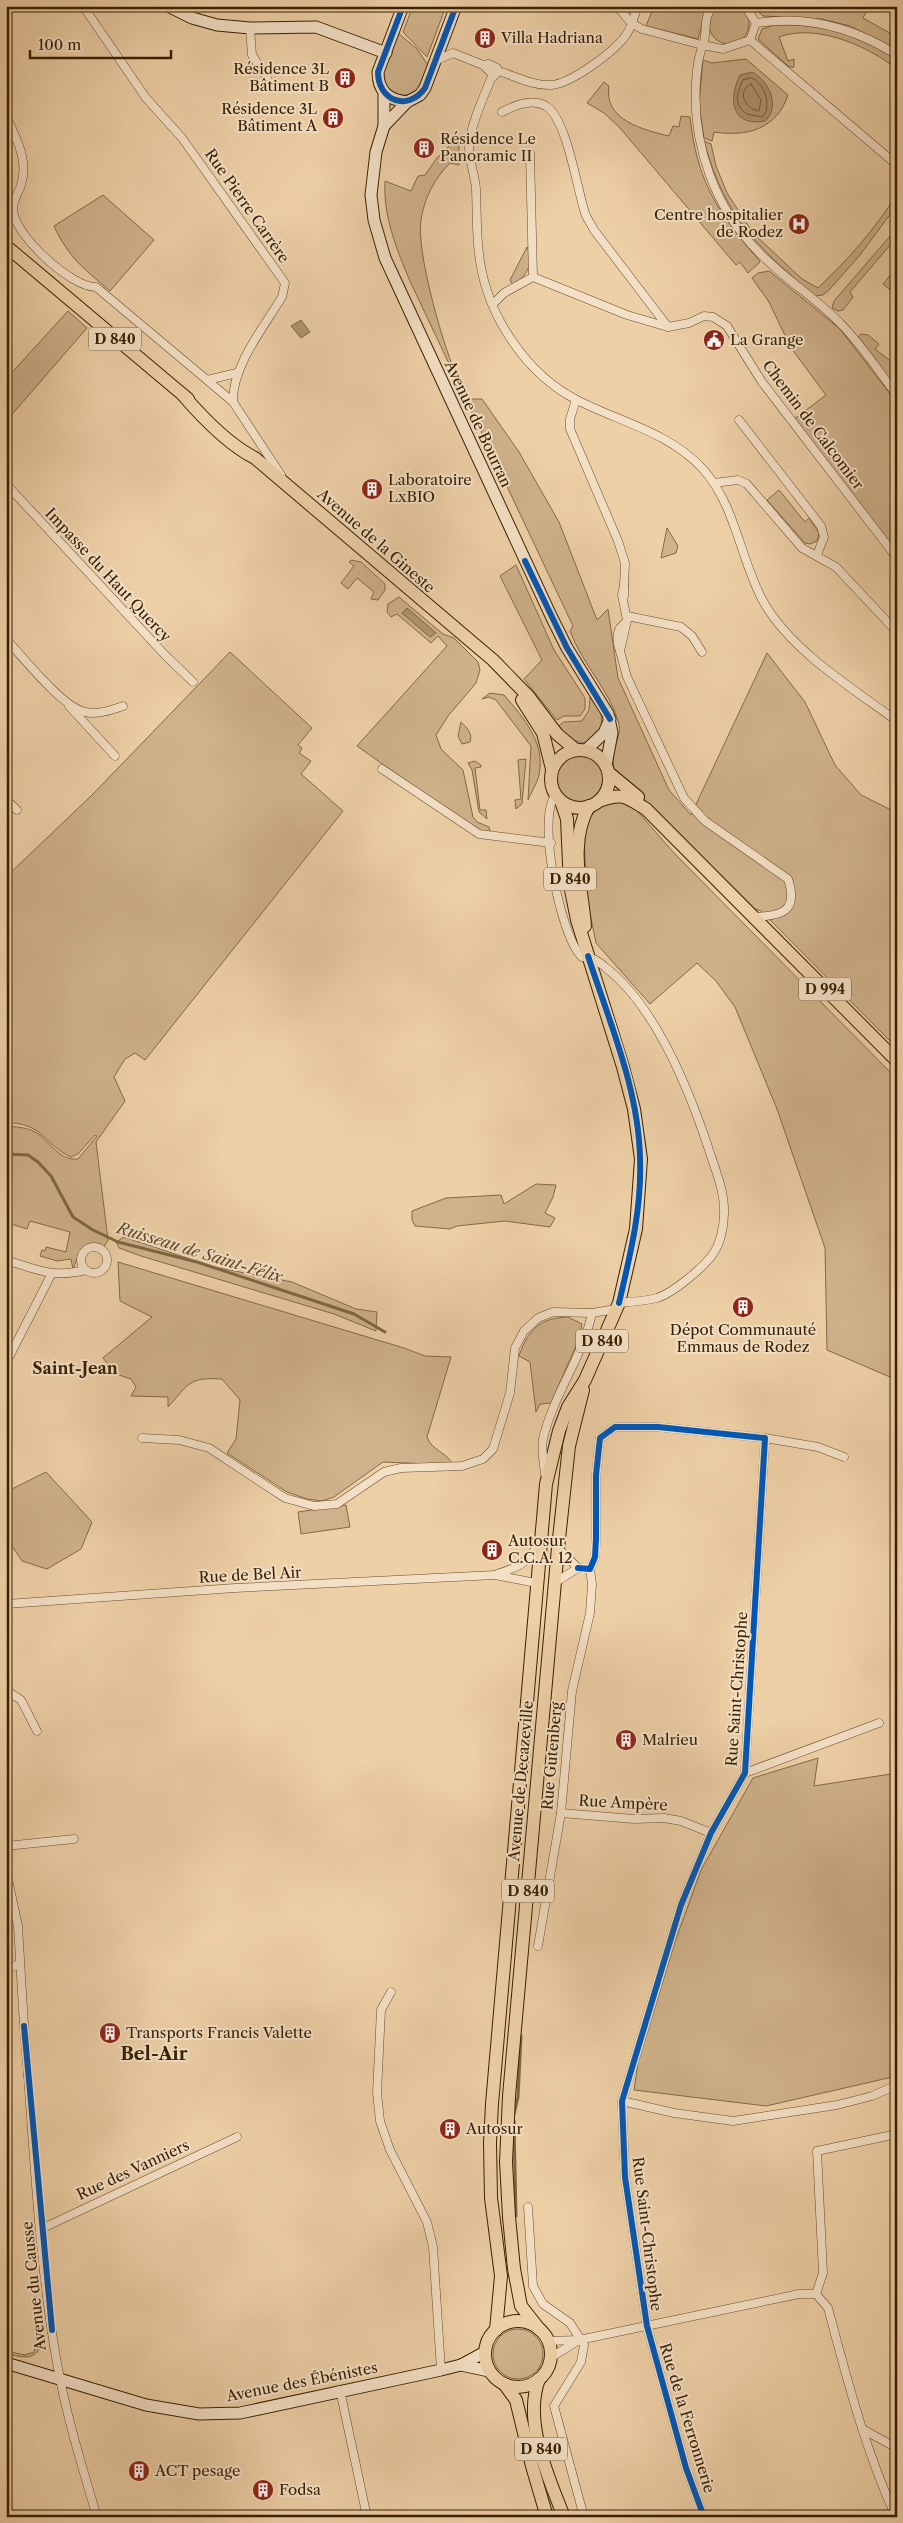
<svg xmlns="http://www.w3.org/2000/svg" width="903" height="2523" font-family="'Libre Caslon Text',serif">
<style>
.green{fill:#cfb28b;stroke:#846946}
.water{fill:#b0946e;stroke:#806642}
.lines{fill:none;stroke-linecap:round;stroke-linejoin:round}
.shore{stroke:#745a37;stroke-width:1}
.stream{stroke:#806642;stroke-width:3}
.street-casing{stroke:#664c2a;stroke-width:9}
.secondary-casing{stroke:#382000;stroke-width:13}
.primary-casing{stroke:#382000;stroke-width:14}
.street{stroke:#f4e0c6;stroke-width:8}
.secondary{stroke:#f4e0c6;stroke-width:11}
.primary{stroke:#eed0a7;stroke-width:12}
.cycleway-casing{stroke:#f4e0c6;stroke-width:9}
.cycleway{stroke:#0057b8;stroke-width:6}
.labels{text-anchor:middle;stroke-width:4;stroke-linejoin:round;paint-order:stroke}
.shield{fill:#f4e0c6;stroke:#705a3b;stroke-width:1}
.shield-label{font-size:14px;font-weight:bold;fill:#382000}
.poi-label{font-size:15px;fill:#382000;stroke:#f4e0c6;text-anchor:start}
.street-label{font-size:15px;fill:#382000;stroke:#f4e0c6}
.water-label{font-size:16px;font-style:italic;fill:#624926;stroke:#f4e0c6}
.neighbourhood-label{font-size:16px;font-weight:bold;fill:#382000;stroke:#f4e0c6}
.quarter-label{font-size:18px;font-weight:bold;fill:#382000;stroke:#f4e0c6}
</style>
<rect width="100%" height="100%" fill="#eed0a7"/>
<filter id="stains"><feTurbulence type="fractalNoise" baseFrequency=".004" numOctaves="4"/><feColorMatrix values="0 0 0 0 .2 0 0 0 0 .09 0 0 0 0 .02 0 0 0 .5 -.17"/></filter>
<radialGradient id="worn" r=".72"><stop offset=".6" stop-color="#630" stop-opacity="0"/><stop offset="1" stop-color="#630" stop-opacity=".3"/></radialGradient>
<g class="green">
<circle cx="729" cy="24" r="20"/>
<path d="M413 6H446L427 57 403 32Z"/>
<path d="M654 6H709L704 17 698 39 646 26Z"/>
<path d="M751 6H804L805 8 869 6 863 18 897 37V49L850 26 822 19 763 16Z"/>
<path d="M774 25C819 23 860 35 897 60V69C868 46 816 23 779 37L788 61 794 59V67H789L758 39 762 29Z"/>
<path d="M398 33 417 49 428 65C425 73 423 83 417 90 405 101 386 93 384 78 381 65 393 45 398 33Z"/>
<path d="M746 59 788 95C777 129 747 137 714 132L712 141 704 138 699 104 703 60 712 63Z"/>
<path d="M604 82 609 86C603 120 644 130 669 136L673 126 679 127 681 116 690 117C697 181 717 212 758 259L760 262 748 273 740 262 736 265 620 128 604 113 587 103Z"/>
<path d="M456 139 459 143V165L450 163C435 178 424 198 421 220 416 251 442 341 455 372 459 381 465 390 471 399H482L519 452 559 522 597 620 608 609 618 678 669 790 691 815 767 653 805 702 835 765 861 795 897 813V1048L761 911 755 909 614 769C610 750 622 735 619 724 610 690 582 664 570 631L573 626 409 279C396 248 383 215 385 181L411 191 418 176 425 175 437 158Z"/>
<path d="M704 141 711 144 716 166 727 193 753 233 802 279 818 288C848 260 875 229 897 194V205L860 255 830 289 823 295 815 296C756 246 725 217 704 141Z"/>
<path d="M103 195 154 240 110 291C83 268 69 258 54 226Z"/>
<path d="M897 228V237L850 292 853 297 843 310 838 311 832 308 834 301Z"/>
<path d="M527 247C534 264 527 276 513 285L510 280Z"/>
<path d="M897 267V293L896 294 883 284Z"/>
<path d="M769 271 840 329 897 403V546L892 547 793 420 826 395 791 348 769 302 752 278 758 273Z"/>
<path d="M68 311 87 328 8 419 6 417V379Z"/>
<path d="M861 334 868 335 879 344 875 349 897 366V380H890L858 337Z"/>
<path d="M779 490 805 522 809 518 819 533 817 541 810 544 805 543 767 500Z"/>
<path d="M667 528 678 546 676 553 661 558Z"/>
<path d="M351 560 361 562 385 584V590L378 600 371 599 374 592 357 578 348 589 341 583 354 566 349 562Z"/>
<path d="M516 565 554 650 585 698V709L580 716H564L557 720 524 679 542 660 500 576Z"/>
<path d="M399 597 443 634 454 638 478 662 480 670 476 683 448 716 436 735 441 749 463 770 473 817 477 822 489 827 491 836 481 834 357 746 447 646 438 636 431 643 397 614 391 617 387 612 388 604Z"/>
<path d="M230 652 312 728 298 745 302 748 299 753 311 761 301 774 343 811 145 1060 135 1053 125 1059 114 1077 125 1101 96 1142 108 1240 104 1247 89 1244 79 1254 73 1269 71 1259 57 1261 40 1256 42 1250 45 1251 46 1247 66 1252 70 1232 30 1221 27 1229 8 1223 10 1216 6 1215V1126C15 1127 25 1127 33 1131 50 1139 57 1161 78 1159L97 1136 95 1135 78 1154 71 1157C44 1145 43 1122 6 1123V877L92 795Z"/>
<path d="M490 693 504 695C523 717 546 743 539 775 537 784 531 792 528 800L531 746 496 700 489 697 482 699Z"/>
<path d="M590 697 601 713 602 728 589 742 583 743 573 740 558 727 563 722 582 721 589 710Z"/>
<path d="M461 722C467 728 473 734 470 742L462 744 458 736Z"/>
<circle cx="579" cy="778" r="24"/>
<path d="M526 759 522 804 516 809 515 800 521 799 518 760Z"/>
<path d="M475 761 481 765V767L475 768 480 810H486L487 819 479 812 472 770 468 763Z"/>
<path d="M623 800 631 804 674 853 897 1079V1380L827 1350 825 1248 777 1109 735 1007 716 981 697 963 650 1004 596 943 587 899 584 838 590 817 599 807Z"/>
<path d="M536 1184 556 1185 553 1197 545 1213 555 1218 550 1227 505 1221 457 1226 450 1229 415 1226 412 1220V1211L446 1198 501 1195 504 1204Z"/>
<path d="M124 1237 214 1267 292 1282 356 1309 377 1312 376 1331 334 1314 141 1256 119 1248 116 1242Z"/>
<path d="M118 1262 404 1348 425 1356 451 1357 427 1437C432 1451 447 1452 453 1465L383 1462 334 1497 322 1501 307 1499 287 1492 227 1453 236 1439 240 1400 222 1379C188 1377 189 1384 168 1407V1397L131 1396 136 1387 131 1379 116 1374 103 1358 152 1317 120 1301Z"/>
<path d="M568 1317 582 1324 579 1339 551 1403 540 1404 536 1412 530 1362 519 1356C528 1330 539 1318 568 1317Z"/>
<path d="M46 1472 92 1522 81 1549 47 1569 22 1561 6 1537V1492Z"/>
<path d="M346 1505 350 1527 301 1534 298 1512Z"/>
<path d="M818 1758 814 1786 897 1773V2076L766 2106 634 2090 638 2063 675 1942 701 1870 753 1778Z"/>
<path d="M34 2297H38L40 2348C33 2360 24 2357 11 2355V2352L25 2355 34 2352 36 2344Z"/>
<circle cx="518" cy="2354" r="25"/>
</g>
<g class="water">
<path d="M752 72C769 81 781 106 765 121 731 127 728 99 740 75Z"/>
<path d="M301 320 310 332 301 338 291 326Z"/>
<path d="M407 608 436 633 430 637 402 613Z"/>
</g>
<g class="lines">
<g class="shore">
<path d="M752 78C764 84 769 99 766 112L762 117 747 114C733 106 737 92 743 80Z"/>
<path d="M751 84 761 100 759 111C745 109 736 91 751 84Z"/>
</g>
<g class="stream">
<path d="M6 1154 28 1155 38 1162 51 1176 73 1217 93 1230 118 1242 197 1262 354 1314 385 1332"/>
<path d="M514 2114 518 2097 521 2036"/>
<path d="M514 2121 516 2216"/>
</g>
<g class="street-casing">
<g id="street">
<path d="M83 6 146 98 182 138 285 283 282 297C264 327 232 366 233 402L281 475"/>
<path d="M617 6 631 23 642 29 702 45 723 49 750 40 756 23 745 6"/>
<path d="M713 6C703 17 707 29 704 42 700 52 698 60 697 71 689 142 715 214 769 262 792 284 819 301 841 324 862 345 879 372 897 395"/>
<path d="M756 23C807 15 853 27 897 55"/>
<path d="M250 28 252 55 267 78"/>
<path d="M750 40 897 165"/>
<path d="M435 61 453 53 483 65"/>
<path d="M489 64 497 68 498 71 494 76 483 65Z"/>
<path d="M498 71C515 76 533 86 550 85 570 85 615 51 626 35 632 27 634 15 638 6"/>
<path d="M492 76C484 97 472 121 469 143 468 159 475 174 476 189 477 213 476 237 480 261 488 316 526 374 577 400 620 422 668 432 702 468 736 505 740 559 763 601 790 650 852 688 897 721"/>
<path d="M502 112C515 105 532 98 546 106 567 119 577 189 585 213 587 219 591 224 594 230L668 327"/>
<path d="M6 115C16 139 29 159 21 185 19 192 12 202 13 210 14 235 72 288 96 287L207 380 237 373"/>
<path d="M530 153 533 277"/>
<path d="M493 304 504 293 533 277 627 315 668 327 689 323 704 316 713 317 727 326 762 382 897 558"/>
<path d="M207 380 233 402"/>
<path d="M576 400 570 419V429L618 541 625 563 624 585"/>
<path d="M739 420 821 526 824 537 817 555"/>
<path d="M714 483 738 480 747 484 802 548 836 567 897 632"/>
<path d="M6 484 165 655 193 682"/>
<path d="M624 596V585L622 595 627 620 620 651C616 640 615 630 625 623"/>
<path d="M627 616 681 627 692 636 702 652"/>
<path d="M6 639C23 657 62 707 85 712 98 715 111 710 123 706"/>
<path d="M620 651 627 677 684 798 705 821 788 879C799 912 781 916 754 917"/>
<path d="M69 706 115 756"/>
<path d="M382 769 479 834 551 843"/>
<path d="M556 795C536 814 560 937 582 957 591 956 598 961 605 967 657 1007 691 1094 711 1156 717 1174 725 1194 724 1214 724 1227 720 1244 713 1254 703 1268 673 1293 657 1298 645 1301 632 1302 619 1303"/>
<path d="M6 799 17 810"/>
<circle cx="94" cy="1260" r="13"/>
<path d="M6 1260C38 1270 52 1278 86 1270"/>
<path d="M6 1363 51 1275"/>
<path d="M142 1438 179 1440 209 1448 285 1498 314 1506 337 1504 384 1472 401 1468 462 1466 483 1459 493 1449 510 1393 515 1348 524 1331 538 1318 553 1312 592 1313 616 1309"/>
<path d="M765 1438 818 1447 844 1457"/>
<path d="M545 1474C544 1463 541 1449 543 1439 553 1395 583 1357 592 1313"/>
<path d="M578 1568 590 1569 595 1557 596 1539V1475L600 1438 615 1427H658L765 1438 745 1773 711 1833 681 1905 622 2101 625 2177 647 2326 686 2468 704 2517"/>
<path d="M497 1574C519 1567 526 1564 539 1544"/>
<path d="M554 1583 578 1568 558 1548"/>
<path d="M6 1604 235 1588 495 1575 536 1583"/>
<path d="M6 1690 21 1700 37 1731"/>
<path d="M745 1773 879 1723"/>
<path d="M561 1813 634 1819 664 1818 681 1821 711 1833"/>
<path d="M6 1846 74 1839"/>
<path d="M6 1870 18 1926 24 2026C34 2138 37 2252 57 2363 66 2415 82 2466 97 2517"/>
<path d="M538 1946 561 1813 572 1691 590 1613 592 1584 590 1569"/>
<path d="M6 1970 19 1964"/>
<path d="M391 1992 381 2010 377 2093 380 2121 390 2150 427 2222 433 2247 441 2370"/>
<path d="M622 2101 674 2113 733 2121 837 2105 872 2096 897 2085"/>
<path d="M528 2207 533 2286 543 2304 570 2323 584 2345 581 2362 554 2406 584 2517"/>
<path d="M41 2229 237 2137"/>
<path d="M816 2294 828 2308C847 2379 865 2450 896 2517"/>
<path d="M816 2294 823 2273 817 2151 897 2134"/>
<path d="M548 2341 579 2340 799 2294H816"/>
<path d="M550 2358 579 2340"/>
<path d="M340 2390 367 2517"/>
<path d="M862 2429 897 2448"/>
</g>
</g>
<g class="secondary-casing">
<g id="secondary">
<path d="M168 6 192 18 217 25 250 28 316 27 386 53"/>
<path d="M403 6 378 72C378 92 389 100 407 102"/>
<path d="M384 94V126L376 152 371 195 374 220 385 258 552 618 567 648 608 714 612 733 606 765"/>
<path d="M384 126 407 102 420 95 425 88 456 6"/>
<path d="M586 750 604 733 610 719"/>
<path d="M6 2363 146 2405 199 2414 240 2413 441 2370 461 2365 485 2352"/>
<path d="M461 2365 489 2371"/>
</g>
</g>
<g class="primary-casing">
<g id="primary">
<path d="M6 246 188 399"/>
<path d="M183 395C202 417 229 445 255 458L493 660 529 697 557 734 576 750"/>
<path d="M522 700 543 733 552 769"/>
<circle cx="580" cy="779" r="29"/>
<path d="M609 773 638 797"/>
<path d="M599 801C623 792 626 797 646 809L897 1061"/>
<path d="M585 926C582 887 568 843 589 806"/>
<circle cx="518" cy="2354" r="33"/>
<path d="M496 2330 501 2276 491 2198 490 2143 492 2104 546 1484 559 1431 568 1407 585 1380 619 1303 636 1229 641 1159 634 1109 623 1067 577 920 570 885 567 819 561 801"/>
<path d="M540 2330 521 2306 514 2269 509 2217 506 2162 509 2096 558 1548 569 1446 583 1390"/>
<path d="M539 2379C523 2422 548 2476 564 2517"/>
<path d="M505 2385 516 2400 532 2466 547 2517"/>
</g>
</g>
<use href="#street" class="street"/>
<use href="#secondary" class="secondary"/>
<use href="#primary" class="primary"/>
<g class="cycleway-casing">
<g id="cycleway">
<path d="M403 6 378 72C378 101 408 112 425 88L456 6"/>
<path d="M525 561 567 648 610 719"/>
<path d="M588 956C609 1021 639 1090 640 1159 642 1208 630 1256 619 1303"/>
<path d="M578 1568 590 1569 595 1557 596 1539V1475L600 1438 615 1427H658L765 1438 745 1773 711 1833 681 1905 622 2101 625 2177 647 2326 686 2468 704 2517"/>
<path d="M24 2026 52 2330"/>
</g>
</g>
<use href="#cycleway" class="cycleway"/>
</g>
<defs>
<g id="building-disc" transform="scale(1.125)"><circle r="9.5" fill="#8f2418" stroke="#f4e0c6"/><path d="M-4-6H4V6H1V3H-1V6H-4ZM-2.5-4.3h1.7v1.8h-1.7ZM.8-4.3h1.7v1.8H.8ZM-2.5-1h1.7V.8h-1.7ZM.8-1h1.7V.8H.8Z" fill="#fff"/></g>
<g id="hospital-disc" transform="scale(1.125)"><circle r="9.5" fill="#8f2418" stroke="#f4e0c6"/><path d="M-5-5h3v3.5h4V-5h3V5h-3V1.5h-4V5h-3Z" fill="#fff"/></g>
<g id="civic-disc" transform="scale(1.125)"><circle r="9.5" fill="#8f2418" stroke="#f4e0c6"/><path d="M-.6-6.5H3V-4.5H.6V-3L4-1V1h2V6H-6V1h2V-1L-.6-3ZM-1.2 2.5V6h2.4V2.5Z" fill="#fff"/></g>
</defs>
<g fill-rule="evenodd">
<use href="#building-disc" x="485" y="38"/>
<use href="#building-disc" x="345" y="78"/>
<use href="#building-disc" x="333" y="118"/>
<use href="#building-disc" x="424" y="148"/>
<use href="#hospital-disc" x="799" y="224"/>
<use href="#civic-disc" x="714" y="340"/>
<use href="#building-disc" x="372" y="489"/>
<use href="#building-disc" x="743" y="1307"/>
<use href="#building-disc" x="492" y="1550"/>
<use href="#building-disc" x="626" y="1740"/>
<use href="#building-disc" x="110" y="2033"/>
<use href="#building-disc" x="450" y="2129"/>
<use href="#building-disc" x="139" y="2471"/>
<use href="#building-disc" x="263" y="2490"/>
</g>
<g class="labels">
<g class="shield">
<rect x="89" y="327.5" width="52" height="23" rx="4"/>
<rect x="544" y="867.5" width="52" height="23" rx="4"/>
<rect x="799" y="977.5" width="52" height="23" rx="4"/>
<rect x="576" y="1329.5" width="52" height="23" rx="4"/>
<rect x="502" y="1879.5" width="52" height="23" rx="4"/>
<rect x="515" y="2437.5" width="52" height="23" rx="4"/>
</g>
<g class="shield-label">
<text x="115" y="344">D 840</text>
<text x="570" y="884">D 840</text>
<text x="825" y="994">D 994</text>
<text x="602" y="1346">D 840</text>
<text x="528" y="1896">D 840</text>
<text x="541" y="2454">D 840</text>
</g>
<g class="poi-label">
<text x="501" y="43">Villa Hadriana</text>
<text x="329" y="74" text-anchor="end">Résidence 3L<tspan x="329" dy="17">Bâtiment B</tspan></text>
<text x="317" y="114" text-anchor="end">Résidence 3L<tspan x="317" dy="17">Bâtiment A</tspan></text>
<text x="440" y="144">Résidence Le<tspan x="440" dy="17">Panoramic II</tspan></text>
<text x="783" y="220" text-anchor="end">Centre hospitalier<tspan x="783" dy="17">de Rodez</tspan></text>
<text x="730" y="345">La Grange</text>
<text x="388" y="485">Laboratoire<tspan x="388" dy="17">LxBIO</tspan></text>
<text x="743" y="1335" text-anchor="middle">Dépot Communauté<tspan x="743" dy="17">Emmaus de Rodez</tspan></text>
<text x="508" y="1546">Autosur<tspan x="508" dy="17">C.C.A. 12</tspan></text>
<text x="642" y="1745">Malrieu</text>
<text x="126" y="2038">Transports Francis Valette</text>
<text x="466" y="2134">Autosur</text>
<text x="155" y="2476">ACT pesage</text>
<text x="279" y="2495">Fodsa</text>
</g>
<g class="street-label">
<text transform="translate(247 206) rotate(55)" y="5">Rue Pierre Carrère</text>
<text transform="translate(478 424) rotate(65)" y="5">Avenue de Bourran</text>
<text transform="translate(813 425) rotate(53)" y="5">Chemin de Calcomier</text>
<text transform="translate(376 541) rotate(41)" y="5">Avenue de la Gineste</text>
<text transform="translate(108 575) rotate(47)" y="5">Impasse du Haut Quercy</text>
<text transform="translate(250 1575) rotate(-3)" y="5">Rue de Bel Air</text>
<text transform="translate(737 1689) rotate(-86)" y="5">Rue Saint-Christophe</text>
<text transform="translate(552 1756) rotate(-85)" y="5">Rue Gutenberg</text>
<text transform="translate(521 1781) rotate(-85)" y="5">Avenue de Decazeville</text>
<text transform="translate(623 1803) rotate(3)" y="5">Rue Ampère</text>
<text transform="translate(133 2170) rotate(-25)" y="5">Rue des Vanniers</text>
<text transform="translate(647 2234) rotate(83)" y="5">Rue Saint-Christophe</text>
<text transform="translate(34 2286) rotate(-96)" y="5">Avenue du Causse</text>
<text transform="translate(302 2382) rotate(-11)" y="5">Avenue des Ébénistes</text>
<text transform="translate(687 2418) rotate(73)" y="5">Rue de la Ferronnerie</text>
</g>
<g class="water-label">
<text transform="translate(200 1252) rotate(17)" y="6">Ruisseau de Saint-Félix</text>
</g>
<g class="neighbourhood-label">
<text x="75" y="1374">Saint-Jean</text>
</g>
<g class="quarter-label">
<text x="154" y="2060">Bel-Air</text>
</g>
</g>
<rect width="903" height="2523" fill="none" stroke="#eed0a7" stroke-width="25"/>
<rect x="8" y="8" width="888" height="2508" fill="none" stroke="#382000" stroke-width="2.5"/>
<rect x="12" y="12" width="878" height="2498" fill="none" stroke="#382000"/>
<path d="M30 50v8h141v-8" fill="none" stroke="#382000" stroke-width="2.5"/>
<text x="38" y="50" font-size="15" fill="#382000" stroke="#f4e0c6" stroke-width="4" paint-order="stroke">100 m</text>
<rect width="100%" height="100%" filter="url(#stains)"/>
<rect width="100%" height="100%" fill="url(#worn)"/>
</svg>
